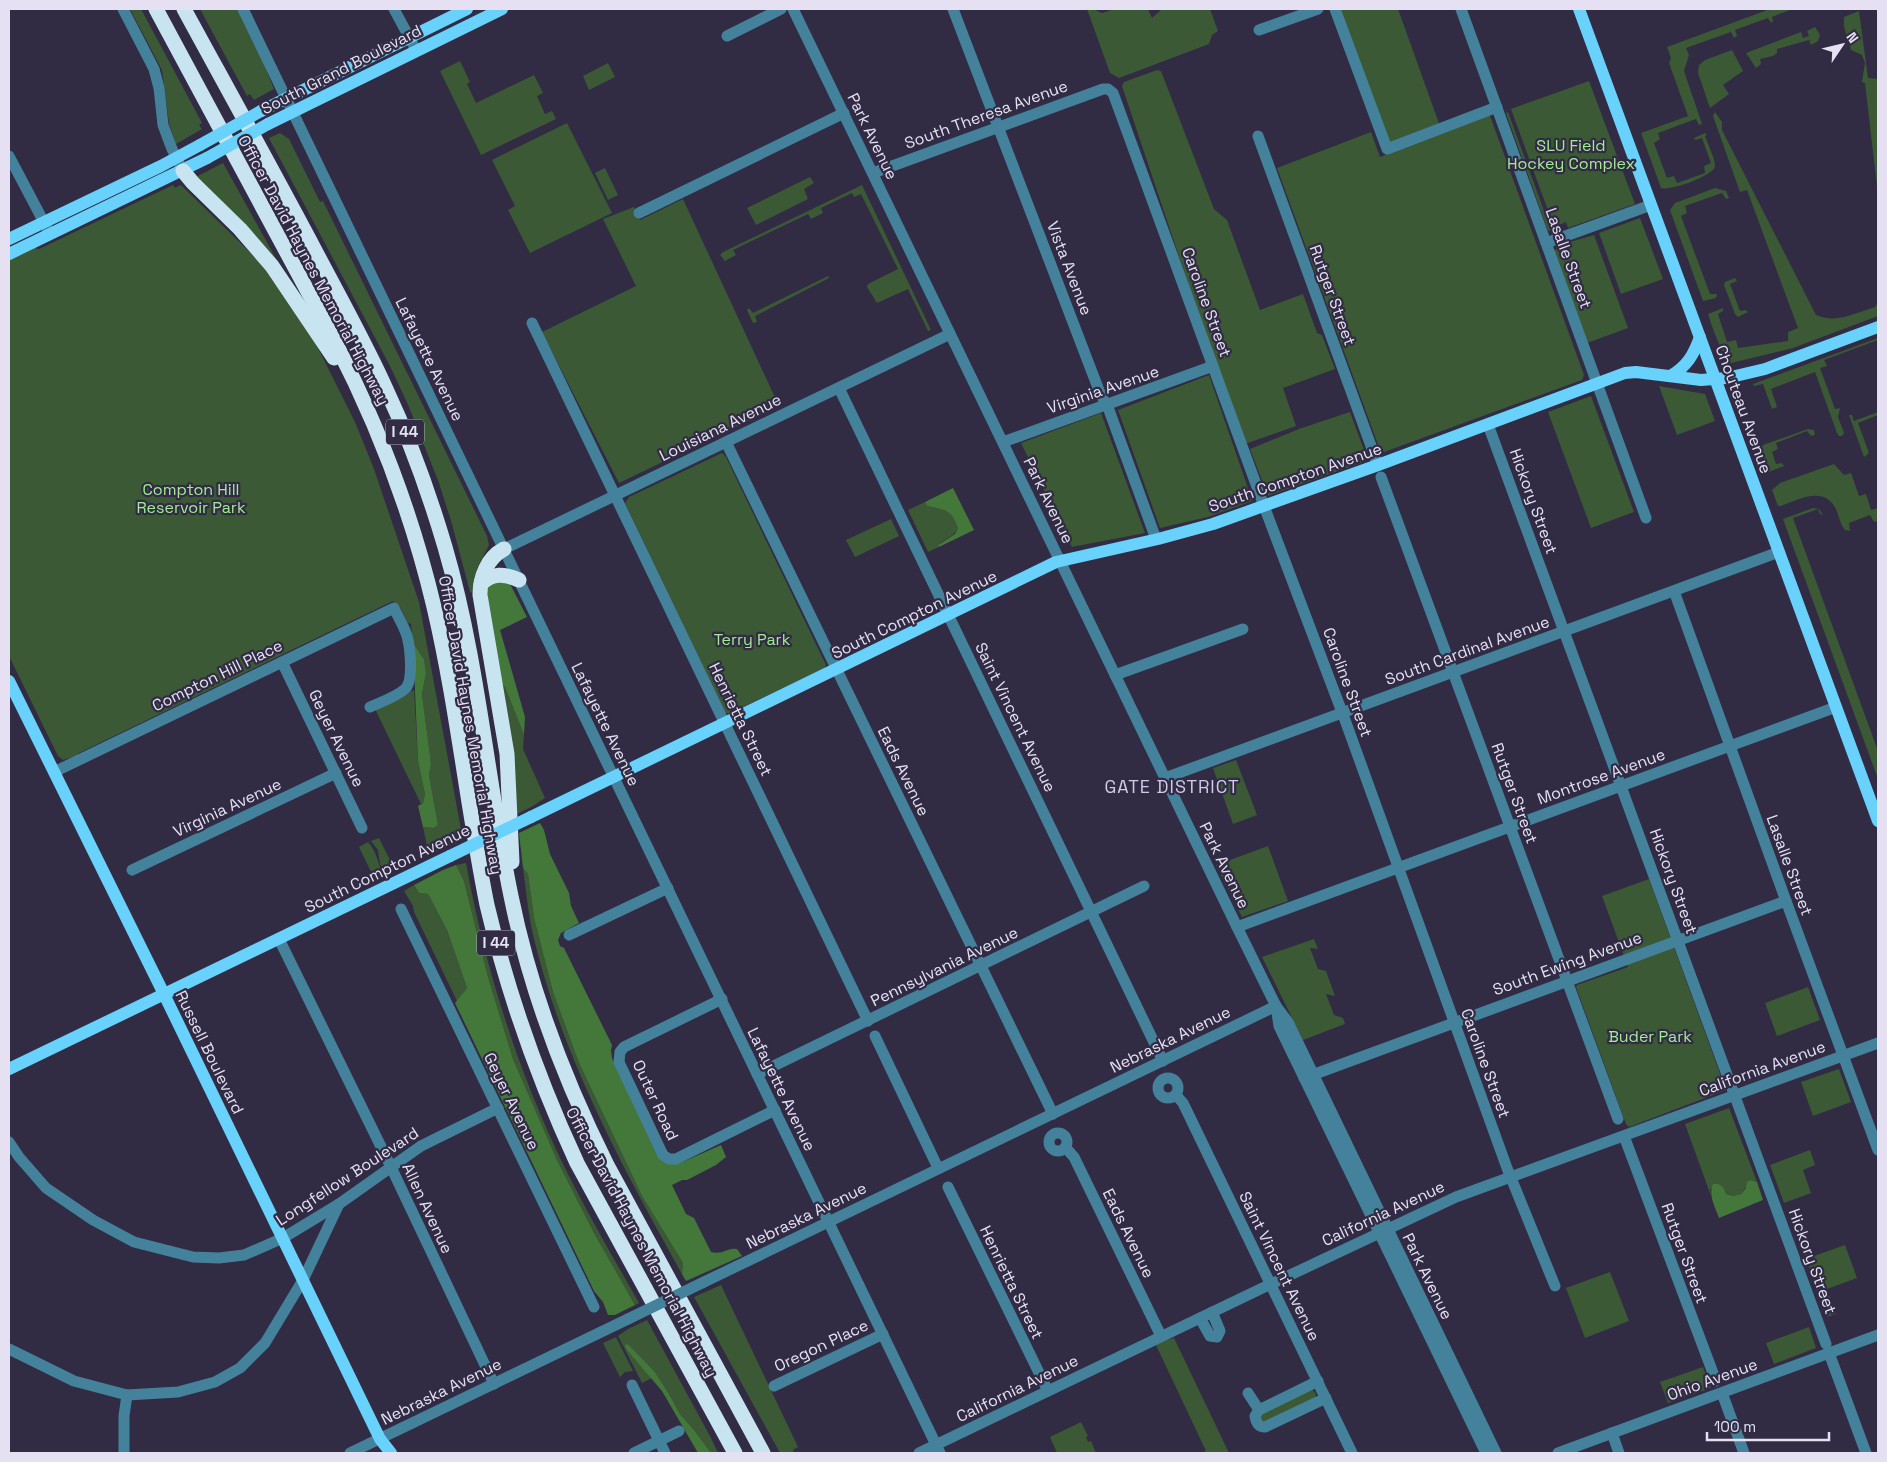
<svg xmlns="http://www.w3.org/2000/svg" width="1887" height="1462" font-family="'Space Grotesk',sans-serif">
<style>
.green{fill:#3b5935}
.forest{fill:#44783a}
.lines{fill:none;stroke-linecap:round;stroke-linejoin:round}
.minor{stroke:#44829c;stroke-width:11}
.major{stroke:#68d1fc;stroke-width:12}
.highway{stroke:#c9e4f1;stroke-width:15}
.minor-bridge{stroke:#44829c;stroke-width:11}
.major-bridge{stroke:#68d1fc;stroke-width:12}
.labels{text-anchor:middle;stroke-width:4.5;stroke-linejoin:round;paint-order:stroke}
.shield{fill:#312b44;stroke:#afaabe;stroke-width:1}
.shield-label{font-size:15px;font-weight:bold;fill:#e5e1f2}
.street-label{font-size:16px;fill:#e5e1f2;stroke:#312b44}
.park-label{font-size:16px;fill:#a2eb93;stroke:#312b44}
.neighbourhood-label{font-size:18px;letter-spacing:1px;fill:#d0c9e9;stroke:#312b44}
</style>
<rect width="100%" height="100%" fill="#312b44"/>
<g class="green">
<path d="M130 9H141L202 123 199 125 202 129 176 144 169 123 162 70Z"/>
<path d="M200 9H238L256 45 274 89 254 100 250 94 247 96Z"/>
<path d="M1087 9H1093L1102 13 1115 9H1148L1152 18 1162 9H1210L1218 31 1212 35 1209 44 1119 78 1110 73Z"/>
<path d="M1335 9H1398L1441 129 1387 149Z"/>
<path d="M1770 9H1792L1772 17 1773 21 1771 23 1768 18 1735 30 1737 36 1734 38 1731 32 1686 48 1689 55 1684 71 1702 124 1699 125 1696 119 1658 133 1660 139 1654 143 1667 178 1674 176 1677 183 1705 173 1704 166 1711 163 1702 138 1695 140 1694 138 1705 133 1707 135 1705 136 1714 159 1715 167C1710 177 1671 191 1661 188L1641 133 1688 116 1669 63 1671 58 1667 47Z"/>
<path d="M1859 11 1868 78 1878 79V195L1865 83 1862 82 1865 63 1862 55 1851 50 1844 27V17Z"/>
<path d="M1815 27 1820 35 1818 41 1811 45 1809 40 1777 49V53L1773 56 1760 59 1761 64 1756 68 1746 53 1801 32 1803 38 1809 36 1807 31Z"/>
<path d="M1732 50 1743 71 1723 85 1729 94 1710 108 1698 73 1699 65 1705 60Z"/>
<path d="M460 61 470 82 467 84 476 103 534 75 543 93 537 96 545 114 552 111 556 119 481 155 440 71Z"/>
<path d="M608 63 615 77 589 90 583 76Z"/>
<path d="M1157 70 1161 71 1214 209 1227 220 1260 310 1303 294 1317 333 1322 335 1335 369 1283 388 1296 426 1242 445 1122 86 1124 82Z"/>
<path d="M1589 81 1635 204 1568 228 1566 222 1554 227 1511 109Z"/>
<path d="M1508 112 1551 230 1548 231 1506 113Z"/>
<path d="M1715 112 1722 122V130L1816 315C1836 324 1855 313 1875 307L1878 302V316L1793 348 1731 363C1722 357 1712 326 1708 314L1723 308V311L1718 314 1727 342 1736 340 1738 348 1788 341V332L1798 328 1747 190 1740 192 1713 116Z"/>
<path d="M1489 113 1584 375 1582 380 1384 452 1380 450 1277 168 1371 132 1380 157Z"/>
<path d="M567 123 612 213 530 253 508 210 515 206 492 160Z"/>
<path d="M280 133 289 139 320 202 323 201 487 536 489 545 477 568 473 593 470 592 452 524 439 483 409 407 390 366 269 138Z"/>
<path d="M223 163 284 273 194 178Z"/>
<path d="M605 168 618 195 608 200 595 173Z"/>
<path d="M810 177 814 183 804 189 808 199 756 225 747 208Z"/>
<path d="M173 185 175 188 180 185 183 187 263 265 313 338 355 422 374 469 419 602 463 840 429 855 423 827 434 828 438 825 429 775 431 764 422 694 426 673 424 659 413 643 411 624 408 623 400 607 393 601 79 753 76 756 63 760 58 756 9 656V260L35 248 39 249Z"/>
<path d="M862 185 931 330 928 331 908 289 877 303 867 287 868 284 898 269 861 194 854 197 852 193 821 208 823 213 811 219 808 214 733 250 736 255 725 261 720 255 723 252Z"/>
<path d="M1715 188 1726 191 1729 198 1726 199 1722 193 1685 206 1687 213 1681 216 1710 294H1717L1716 298 1703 301 1670 210 1675 203Z"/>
<path d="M683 199 779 406 619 483 542 332 636 286 603 219 634 207 640 220Z"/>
<path d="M1640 218 1663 279 1621 294 1599 233Z"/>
<path d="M1594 235 1628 328 1587 343 1553 251 1557 249 1556 246Z"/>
<path d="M828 276 829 278 755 316 757 322 753 323 747 310 749 308 753 313Z"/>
<path d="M1735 278 1737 281 1730 284 1740 311 1746 310 1748 312 1738 317 1735 314 1724 285 1725 282Z"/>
<path d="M1878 338V340L1824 360 1827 366 1820 368 1835 409 1840 408 1838 417 1844 433 1842 436H1839L1837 433 1815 372 1771 389 1777 407 1772 409 1763 384 1754 386 1753 384Z"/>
<path d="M1209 375 1252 500 1250 502 1208 517 1160 528 1118 410Z"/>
<path d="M1659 386 1705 394 1715 421 1677 435Z"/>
<path d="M1591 396 1634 512 1591 528 1548 412Z"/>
<path d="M1350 412 1367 458 1366 461 1268 496 1250 449 1299 429Z"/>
<path d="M1878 412V415L1858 423 1869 453 1864 457 1849 415H1852L1854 421Z"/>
<path d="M1101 413 1145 533 1072 547 1021 443Z"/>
<path d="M1808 429 1814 430 1815 435 1811 436 1807 431 1776 443 1778 449 1772 452 1776 464 1782 463 1784 466 1766 473 1759 453 1763 445Z"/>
<path d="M722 453 726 457 826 665 825 668 728 714 725 712 625 503 629 497Z"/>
<path d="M1834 464 1844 475 1851 473 1859 496 1866 494 1871 510 1878 508V521L1874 522 1870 515 1849 523 1850 531 1845 530C1840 524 1839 516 1836 509 1824 485 1798 500 1781 506H1778L1772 490 1780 483Z"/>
<path d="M925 502 927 506C945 510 951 509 958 528 954 537 945 538 938 545L939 547 928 552 908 510Z"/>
<path d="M1813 508 1819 509 1823 515 1820 514 1818 509 1793 518 1878 751V779L1783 519Z"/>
<path d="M891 519 899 536 855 557 846 540Z"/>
<path d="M497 679 505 687 524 735 523 749 545 798 533 806 515 815Z"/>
<path d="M414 690 418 761 425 794 423 803 421 804 376 711 377 708Z"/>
<path d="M1236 760 1257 815 1233 824 1213 768Z"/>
<path d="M379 838 395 870 386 875 380 864 378 850 371 841Z"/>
<path d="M368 842C378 854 377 862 384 876L375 880 359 847Z"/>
<path d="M1268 846 1288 901 1242 917 1216 865Z"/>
<path d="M466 863C482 951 507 1036 542 1118 569 1182 605 1243 639 1303L635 1305 594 1233 557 1160 513 1059 488 977 464 881 456 865Z"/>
<path d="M523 868 528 874 534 918 553 992 579 1063 642 1196 683 1263 682 1274C622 1166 562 1057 533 935 528 913 526 890 523 868Z"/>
<path d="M1649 879 1726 1090 1629 1127 1626 1124 1576 987 1577 985 1628 967 1602 896Z"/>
<path d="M414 885 419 893 428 894 447 930 467 988 457 1001 414 912 413 906 404 891Z"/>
<path d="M1314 939 1318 949 1310 948 1318 969 1326 971 1335 996 1326 994 1334 1015 1343 1018 1345 1024 1303 1040 1262 957Z"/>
<path d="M1808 987 1820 1020 1777 1036 1765 1003Z"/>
<path d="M1839 1069 1851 1102 1813 1116 1801 1082Z"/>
<path d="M1729 1108 1757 1182 1751 1180 1741 1194 1733 1196 1710 1189 1711 1196 1685 1124Z"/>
<path d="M1810 1150 1815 1165 1803 1170 1811 1193 1784 1203 1770 1165Z"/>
<path d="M1809 1242 1814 1256 1845 1245 1857 1278 1827 1289 1836 1314 1827 1317 1801 1245Z"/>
<path d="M1610 1272 1629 1321 1585 1338 1566 1288Z"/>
<path d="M721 1285 798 1447 793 1450 794 1453H780L694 1297Z"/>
<path d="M647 1320 711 1438 718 1453H711L694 1430 680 1414 669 1394 655 1372 628 1344 626 1345V1349L652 1378 642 1383 618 1336 628 1329Z"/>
<path d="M1809 1327 1816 1348 1774 1364 1766 1343Z"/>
<path d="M616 1337 633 1371 625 1372 620 1377 603 1343Z"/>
<path d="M1174 1338 1229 1453H1201L1206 1451 1155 1343Z"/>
<path d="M1703 1367 1711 1388 1668 1403 1660 1382Z"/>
<path d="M1312 1389 1316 1394 1315 1398 1266 1422 1261 1421 1260 1414Z"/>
<path d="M1081 1422 1088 1436 1086 1437 1088 1442 1091 1441 1096 1453H1057L1050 1437Z"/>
</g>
<g class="forest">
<path d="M953 488 974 530 939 547 938 545 955 534 958 528C951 509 945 510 927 506L925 502Z"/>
<path d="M496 582 510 584 527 617 500 630 525 717 524 735 505 687 497 679 487 590 490 584Z"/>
<path d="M413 643 424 659 426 673 422 694 431 764 429 775 438 825 434 828 423 827 418 806 423 803 425 794 418 761Z"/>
<path d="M540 823 544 830 550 854 569 893 571 906 579 923 561 933 558 940 560 946 564 948 612 1045 611 1050 612 1058 659 1157 669 1164H678L721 1145 726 1157 716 1165 687 1180H682L672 1185 686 1214 694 1218 711 1252C724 1255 727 1247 737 1249L742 1256 686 1281 682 1274 683 1263 642 1196 579 1063 553 992 534 918 528 874 523 868 519 833Z"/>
<path d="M456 865 464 881 488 977 513 1059 557 1160 594 1233 635 1305 615 1315H608L603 1302 594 1291 455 1003 467 988 447 930 428 894 419 893 414 885 443 870Z"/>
<path d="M1751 1180 1757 1182 1763 1200 1719 1218C1715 1207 1708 1195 1713 1184H1718L1723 1187 1726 1194 1733 1196 1741 1194 1746 1188 1747 1182Z"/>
<path d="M628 1344 655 1372 669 1394 680 1414 694 1430 711 1453H698L662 1391 626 1349 625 1345Z"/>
</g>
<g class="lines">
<g class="minor">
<path d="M123 9 154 69 159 88 163 125 172 149 183 171"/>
<path d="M243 9 940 1453"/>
<path d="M394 9 416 50"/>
<path d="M793 9 1237 927 1276 1006 1288 1022 1496 1453"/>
<path d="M953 9 1100 393 1109 410 1156 539"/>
<path d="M1335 9 1387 149 1497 107"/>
<path d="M1461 9 1646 518"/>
<path d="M1259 30 1318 9"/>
<path d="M727 36 781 9"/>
<path d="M1258 136 1378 465"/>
<path d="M9 156 48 230"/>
<path d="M873 173 1103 89H1108L1113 93 1264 506 1345 720 1507 1168 1555 1286"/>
<path d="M639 213 844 113"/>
<path d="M1546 243 1651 205"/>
<path d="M532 323 868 1021"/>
<path d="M839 388 1163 1061"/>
<path d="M1490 430 1826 1344"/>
<path d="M726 442 1053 1114"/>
<path d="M1003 442 1213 366"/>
<path d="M1381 477 1618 1119"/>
<path d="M504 549 950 334"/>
<path d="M1674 591 1786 901 1878 1150"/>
<path d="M282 662 362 828"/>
<path d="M1115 675 1243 629"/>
<path d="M54 772 394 608C398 617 404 626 407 636 410 647 414 681 405 689 396 697 381 702 370 707"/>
<path d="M1165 778 1779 552"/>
<path d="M132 870 336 773"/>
<path d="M401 909 594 1307"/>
<path d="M1237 927 1836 707"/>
<path d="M569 935 668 888"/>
<path d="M279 939 391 1167 494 1384"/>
<path d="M722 999 624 1047 620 1052 619 1062 663 1155 669 1159H676L775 1110"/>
<path d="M1276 1006 1279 1026 1486 1453"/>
<path d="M875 1036 938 1168"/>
<path d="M757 1074 1144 886"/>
<path d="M1304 1078 1786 901"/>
<circle cx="1168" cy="1088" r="10"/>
<path d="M1176 1095 1183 1103 1352 1453"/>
<circle cx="1058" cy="1142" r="9"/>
<path d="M1624 1136 1716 1381"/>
<path d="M9 1142 19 1157 46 1188 93 1220 134 1242 193 1257 219 1258 244 1255 283 1238 339 1204 421 1146 498 1108"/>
<path d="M1065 1147 1074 1157 1161 1336"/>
<path d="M948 1187 1048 1391"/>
<path d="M704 1282 1276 1006"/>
<path d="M1200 1318 1210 1336 1217 1337 1220 1331 1212 1312"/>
<path d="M9 1349 74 1381 127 1395 178 1392 215 1382 240 1368 265 1343 303 1280 339 1204"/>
<path d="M1829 1353 1866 1453"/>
<path d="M1318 1381 1259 1410 1255 1416C1256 1422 1258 1427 1265 1427L1326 1398"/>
<path d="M632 1385 665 1453"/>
<path d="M774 1386 883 1334"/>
<path d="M1248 1393 1259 1410"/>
<path d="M1722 1393 1744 1453"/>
<path d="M1612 1433 1619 1453"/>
<path d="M124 1453V1416L127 1395"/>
<path d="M350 1453 628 1319"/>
<path d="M634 1453 679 1431"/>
<path d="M919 1453 1271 1284 1456 1197 1878 1043"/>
<path d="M1558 1453 1878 1335"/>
</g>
<g class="major">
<path d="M1579 9 1878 821"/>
<path d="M261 111 467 9"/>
<path d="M268 124 502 9"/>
<path d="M9 239 161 166 200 145"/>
<path d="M9 254 207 158"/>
<path d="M1670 376C1687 367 1694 354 1700 337"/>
<path d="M9 681 160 986 380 1439 391 1453"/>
<path d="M531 817 1056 562 1158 539 1213 524 1378 465 1625 373 1636 372 1701 380 1727 378 1765 369 1878 327"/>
<path d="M9 1069 450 856"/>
</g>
<g class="highway">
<path d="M156 9 335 342C379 427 412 514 434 607 457 705 467 806 487 905 508 994 538 1079 577 1163L735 1453"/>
<path d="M184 9C226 86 268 162 309 239 335 289 363 338 386 389 410 440 429 493 445 547 478 660 487 780 511 896 530 990 564 1079 607 1165L763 1453"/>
<path d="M183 171 193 183 240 229 272 266 334 358"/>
<path d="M504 549C487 558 480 577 480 595L507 754 512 862"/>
<path d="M481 584C492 572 505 574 519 580"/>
</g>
<path class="minor-bridge" d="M628 1319 704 1282"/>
<g class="major-bridge">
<path d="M200 145 261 111"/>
<path d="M207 158 268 124"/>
<path d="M450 856 531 817"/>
</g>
</g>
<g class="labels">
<g class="shield">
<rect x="386" y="419.5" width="38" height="25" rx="4"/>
<rect x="477" y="930.5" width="38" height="25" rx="4"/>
</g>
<g class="shield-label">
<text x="405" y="437">I 44</text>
<text x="496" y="948">I 44</text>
</g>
<g class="street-label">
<text transform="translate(341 69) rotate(-27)" y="6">South Grand Boulevard</text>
<text transform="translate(986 114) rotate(-20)" y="6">South Theresa Avenue</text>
<text transform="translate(873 136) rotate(64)" y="6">Park Avenue</text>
<text transform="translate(1569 258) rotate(70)" y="6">Lasalle Street</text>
<text transform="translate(1070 268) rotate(69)" y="6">Vista Avenue</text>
<text transform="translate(314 270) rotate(62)" y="6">Officer David Haynes Memorial Highway</text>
<text transform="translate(1333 295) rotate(70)" y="6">Rutger Street</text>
<text transform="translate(1207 302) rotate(70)" y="6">Caroline Street</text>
<text transform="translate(430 359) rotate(64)" y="6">Lafayette Avenue</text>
<text transform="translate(1103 389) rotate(-19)" y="6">Virginia Avenue</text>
<text transform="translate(1744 409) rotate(70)" y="6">Chouteau Avenue</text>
<text transform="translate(720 427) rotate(-26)" y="6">Louisiana Avenue</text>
<text transform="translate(1295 477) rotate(-19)" y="6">South Compton Avenue</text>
<text transform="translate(1049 500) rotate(64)" y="6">Park Avenue</text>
<text transform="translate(1534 501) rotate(70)" y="6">Hickory Street</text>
<text transform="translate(914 614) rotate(-26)" y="6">South Compton Avenue</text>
<text transform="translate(1467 650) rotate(-20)" y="6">South Cardinal Avenue</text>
<text transform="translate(217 675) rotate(-26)" y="6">Compton Hill Place</text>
<text transform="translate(1348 682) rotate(70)" y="6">Caroline Street</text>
<text transform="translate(1016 717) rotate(64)" y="6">Saint Vincent Avenue</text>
<text transform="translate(741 719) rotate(64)" y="6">Henrietta Street</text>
<text transform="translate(606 724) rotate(64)" y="6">Lafayette Avenue</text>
<text transform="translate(471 725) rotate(80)" y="6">Officer David Haynes Memorial Highway</text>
<text transform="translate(337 738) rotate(64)" y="6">Geyer Avenue</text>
<text transform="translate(904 771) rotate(64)" y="6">Eads Avenue</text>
<text transform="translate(1601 776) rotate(-20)" y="6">Montrose Avenue</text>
<text transform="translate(1515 793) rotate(70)" y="6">Rutger Street</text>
<text transform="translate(227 807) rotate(-25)" y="6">Virginia Avenue</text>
<text transform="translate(1225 865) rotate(64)" y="6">Park Avenue</text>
<text transform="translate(1790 865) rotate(70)" y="6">Lasalle Street</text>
<text transform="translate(387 868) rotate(-26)" y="6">South Compton Avenue</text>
<text transform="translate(1674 881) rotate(70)" y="6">Hickory Street</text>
<text transform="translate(1567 963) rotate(-20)" y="6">South Ewing Avenue</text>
<text transform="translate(944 966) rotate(-26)" y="6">Pennsylvania Avenue</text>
<text transform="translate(1170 1039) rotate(-26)" y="6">Nebraska Avenue</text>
<text transform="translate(210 1052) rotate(64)" y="6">Russell Boulevard</text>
<text transform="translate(1486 1063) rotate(70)" y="6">Caroline Street</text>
<text transform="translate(1762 1068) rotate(-20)" y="6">California Avenue</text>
<text transform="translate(782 1089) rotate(64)" y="6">Lafayette Avenue</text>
<text transform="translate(656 1100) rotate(65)" y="6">Outer Road</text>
<text transform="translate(512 1101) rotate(64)" y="6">Geyer Avenue</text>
<text transform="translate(347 1176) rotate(-33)" y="6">Longfellow Boulevard</text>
<text transform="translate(428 1208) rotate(65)" y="6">Allen Avenue</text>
<text transform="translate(1383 1213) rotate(-25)" y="6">California Avenue</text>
<text transform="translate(806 1215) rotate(-26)" y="6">Nebraska Avenue</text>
<text transform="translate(1129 1233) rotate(64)" y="6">Eads Avenue</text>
<text transform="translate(642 1242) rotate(62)" y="6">Officer David Haynes Memorial Highway</text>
<text transform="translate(1685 1253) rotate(70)" y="6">Rutger Street</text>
<text transform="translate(1813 1261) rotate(70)" y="6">Hickory Street</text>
<text transform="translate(1280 1266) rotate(64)" y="6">Saint Vincent Avenue</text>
<text transform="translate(1428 1276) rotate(64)" y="6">Park Avenue</text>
<text transform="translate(1012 1282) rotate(64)" y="6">Henrietta Street</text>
<text transform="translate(821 1345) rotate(-25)" y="6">Oregon Place</text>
<text transform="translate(1712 1379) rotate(-20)" y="6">Ohio Avenue</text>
<text transform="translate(1017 1388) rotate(-26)" y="6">California Avenue</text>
<text transform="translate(441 1391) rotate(-26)" y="6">Nebraska Avenue</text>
</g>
<g class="park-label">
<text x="1571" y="151">SLU Field<tspan x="1571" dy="18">Hockey Complex</tspan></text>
<text x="191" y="495">Compton Hill<tspan x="191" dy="18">Reservoir Park</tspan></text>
<text x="752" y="645">Terry Park</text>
<text x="1650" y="1042">Buder Park</text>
</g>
<g class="neighbourhood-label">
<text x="1172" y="793">GATE DISTRICT</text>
</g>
</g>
<rect width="1887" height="1462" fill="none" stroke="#e5e1f2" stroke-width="20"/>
<g transform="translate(1842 45) rotate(55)" stroke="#312b44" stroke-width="4" paint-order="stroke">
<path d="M0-4L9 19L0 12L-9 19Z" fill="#e5e1f2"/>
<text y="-8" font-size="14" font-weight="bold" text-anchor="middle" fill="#e5e1f2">N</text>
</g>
<path d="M1707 1432v8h122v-8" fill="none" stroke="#e5e1f2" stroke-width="2.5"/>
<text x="1714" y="1432" font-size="15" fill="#e5e1f2" stroke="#312b44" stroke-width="4" paint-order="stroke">100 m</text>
</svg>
